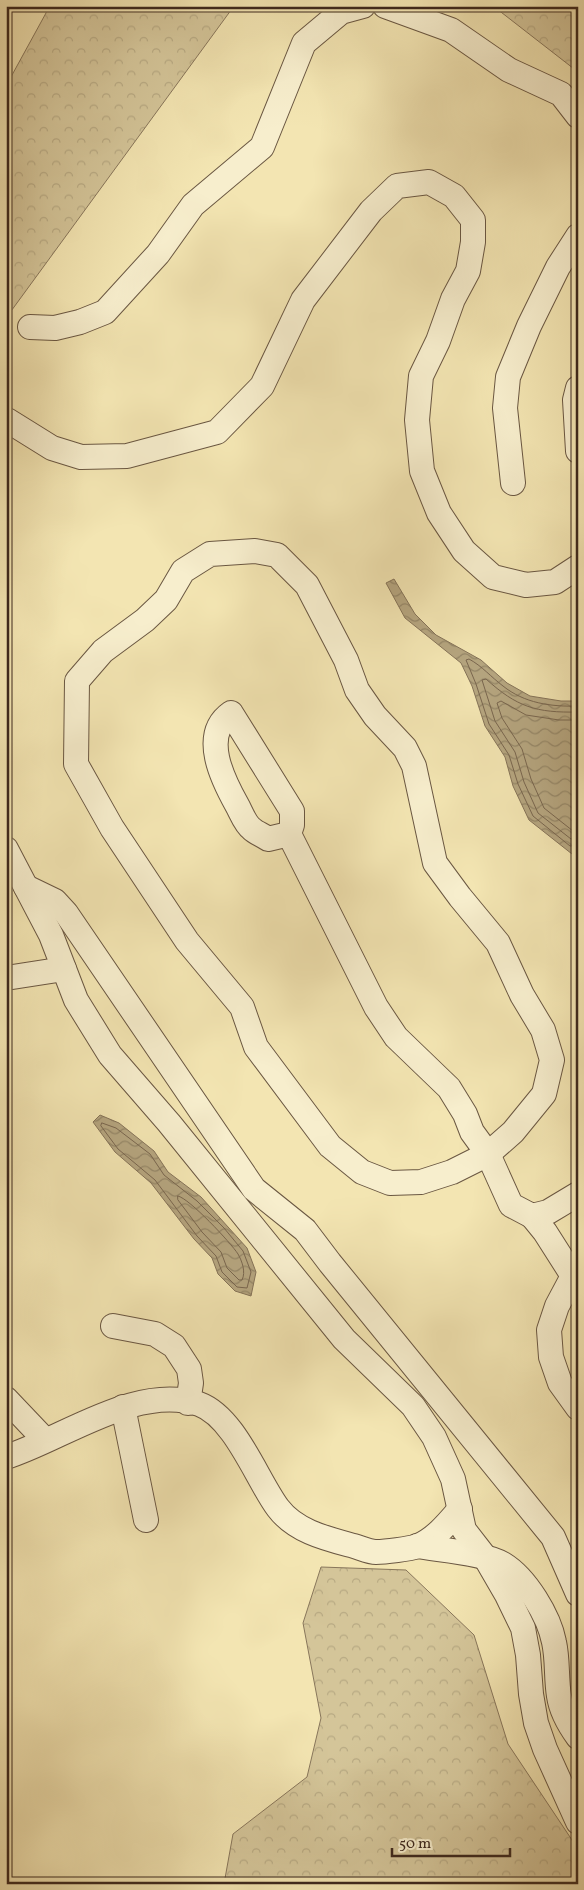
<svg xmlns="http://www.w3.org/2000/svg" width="584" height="1890" font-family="Vollkorn,serif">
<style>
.forest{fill:url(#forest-crowns);stroke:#88765b}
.water{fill:url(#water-waves);stroke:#857358}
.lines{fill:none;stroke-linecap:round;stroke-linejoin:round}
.shore{stroke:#79664e;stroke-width:1}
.minor-casing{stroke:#6a5742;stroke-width:26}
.minor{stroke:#f7eecd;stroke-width:24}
</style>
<defs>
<pattern id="forest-crowns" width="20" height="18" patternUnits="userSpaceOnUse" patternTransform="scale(1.25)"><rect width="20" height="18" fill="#d4c599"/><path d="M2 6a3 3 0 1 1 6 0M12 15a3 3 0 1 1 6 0" fill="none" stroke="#b7a983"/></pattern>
<pattern id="water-waves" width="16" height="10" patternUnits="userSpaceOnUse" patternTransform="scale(1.25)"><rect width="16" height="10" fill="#b5a57f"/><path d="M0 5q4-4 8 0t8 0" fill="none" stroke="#948667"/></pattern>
</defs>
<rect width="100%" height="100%" fill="#f3e5b2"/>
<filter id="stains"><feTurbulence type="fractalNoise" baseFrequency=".004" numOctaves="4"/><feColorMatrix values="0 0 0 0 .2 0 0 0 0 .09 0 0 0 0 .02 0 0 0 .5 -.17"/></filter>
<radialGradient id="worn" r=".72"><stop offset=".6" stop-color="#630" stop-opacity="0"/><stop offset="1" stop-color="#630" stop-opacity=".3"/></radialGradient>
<g class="forest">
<path d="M48 6H234L6 318V86L46 13Z"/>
<path d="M493 6H578V72L497 9Z"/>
<path d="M321 1567 406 1570 474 1635 508 1744 578 1849V1884H224L233 1834 307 1777 321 1718 303 1623Z"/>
</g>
<g class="water">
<path d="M394 579 415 614 436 635 481 660 507 683 530 696 561 701H578V848L572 854 529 820 513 786 505 757 485 726 472 686 461 663 405 618 386 583Z"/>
<path d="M100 1115 119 1123 154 1151 168 1172 201 1197 247 1248 256 1272 251 1296 235 1291 218 1274 212 1258 194 1239 151 1183 115 1152 93 1122Z"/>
</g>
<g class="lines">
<g class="shore">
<path d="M578 706C551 707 524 703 503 686 491 677 482 666 469 659L466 660 476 684 489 724 509 755 518 784 533 816 570 846 578 845"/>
<path d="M578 712C536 713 517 707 486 679L482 680 495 721 515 752 524 782 538 813 571 839H578"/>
<path d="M578 720H559L526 715 501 701 497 703 502 718 522 749 531 779 544 808 573 831H578"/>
<path d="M102 1123 116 1128 150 1154 164 1175 197 1201 224 1228 243 1251 251 1272 247 1288 237 1287 222 1272 216 1256 197 1236 155 1180 118 1149 101 1126Z"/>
<path d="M178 1196C189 1198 231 1243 238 1254 242 1261 246 1272 242 1280H239L227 1268 221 1252 202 1232 178 1200Z"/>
</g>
<g class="minor-casing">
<g id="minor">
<path d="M385 6 451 30 509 70 561 94 578 116"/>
<path d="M30 327 55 328 80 322 105 312 158 254 193 205 262 147 304 43 341 12 363 6"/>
<path d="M578 388 575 400 578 451"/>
<path d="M7 420 52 448 81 457 127 456 217 432 262 386 303 300 371 211 397 186 429 182 454 196 473 220V242L468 271 453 299 438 341 421 376 417 420 422 471 439 513 464 551 493 577 526 585 555 582 578 567"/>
<path d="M513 483 505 408 508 377 529 326 558 267 578 236"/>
<path d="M255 551 277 555 307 585 346 660 357 690 375 716 405 748 414 766 435 863 460 897 498 943 522 995 543 1030 552 1060 544 1094 513 1132 488 1154 452 1172 421 1182 390 1183 362 1172 330 1146 256 1047 242 1007 187 941 112 828 76 764 77 681 103 651 145 620 166 600 183 571 210 554Z"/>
<path d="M289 834 268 839C263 835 256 833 252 829 245 824 241 812 237 805 223 780 200 735 231 713L292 811V825L289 834 376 1007 396 1037 449 1088 465 1114 472 1132 488 1154 511 1205 532 1216 548 1212 578 1194"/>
<path d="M6 849 51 935 76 1000 110 1055 169 1123 344 1339 413 1406 434 1437 453 1479 464 1530 485 1557 507 1595 523 1628 528 1655 531 1694 536 1723 545 1749 578 1822"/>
<path d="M26 887 55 901 66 913 254 1189 305 1230 330 1263 553 1537 578 1594"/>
<path d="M6 978 64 969"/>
<path d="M532 1216 545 1232 573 1276"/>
<path d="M578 1275 573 1276 557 1306 549 1330 551 1357 560 1383 578 1408"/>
<path d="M113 1326 155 1334 174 1346 189 1369 191 1383 188 1403"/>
<path d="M6 1399 45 1440"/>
<path d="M123 1407 146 1520"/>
<path d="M6 1457C63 1439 137 1383 199 1404 235 1417 257 1480 278 1508 296 1532 328 1539 354 1546 361 1548 369 1552 376 1552 385 1552 409 1549 418 1546 435 1539 448 1523 460 1509"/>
<path d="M417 1546C439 1550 485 1553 503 1564 526 1578 549 1616 554 1642 558 1660 556 1678 559 1696 561 1710 570 1726 578 1737"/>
</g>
</g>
<use href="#minor" class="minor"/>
</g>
<rect width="584" height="1890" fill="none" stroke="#f3e5b2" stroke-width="25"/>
<rect x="8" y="8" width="569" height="1875" fill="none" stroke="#3d281d" stroke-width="2.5"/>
<rect x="12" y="12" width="559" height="1865" fill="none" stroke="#3d281d"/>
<path d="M392 1848v8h118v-8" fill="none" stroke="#3d281d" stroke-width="2.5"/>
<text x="399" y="1848" font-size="15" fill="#3d281d" stroke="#f7eecd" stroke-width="4" paint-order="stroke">50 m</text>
<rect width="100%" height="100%" filter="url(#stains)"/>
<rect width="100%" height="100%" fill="url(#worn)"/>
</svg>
